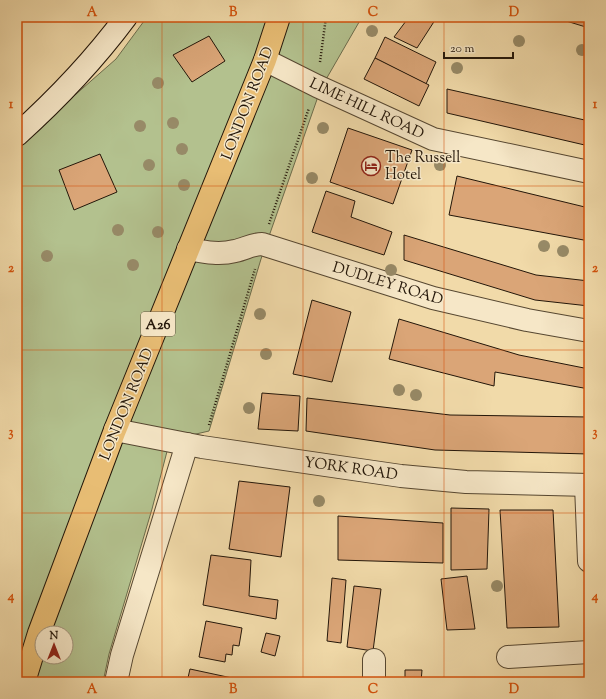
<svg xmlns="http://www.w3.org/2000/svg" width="606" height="699" font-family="'Sorts Mill Goudy',serif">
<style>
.green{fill:#b3c18e;stroke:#6b6c4c;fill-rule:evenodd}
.building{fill:#daa577;stroke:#231609}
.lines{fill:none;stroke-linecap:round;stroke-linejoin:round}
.street-casing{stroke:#564731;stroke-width:24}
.secondary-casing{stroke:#231609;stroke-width:24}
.highway-casing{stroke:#231609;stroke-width:24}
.path{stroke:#231609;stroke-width:2.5;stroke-dasharray:1 2;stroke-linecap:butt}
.street{stroke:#f6e7c7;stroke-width:22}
.secondary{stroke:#f6e7c7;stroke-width:22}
.highway{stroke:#e8bd74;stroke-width:22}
.tree{fill:#978a67}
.grid{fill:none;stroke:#d4520c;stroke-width:1;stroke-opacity:0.55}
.labels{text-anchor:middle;stroke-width:3;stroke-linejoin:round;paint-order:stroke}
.shield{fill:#f6e7c7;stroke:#625542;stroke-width:1}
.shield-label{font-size:14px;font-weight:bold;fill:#231609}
.street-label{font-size:15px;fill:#231609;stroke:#f6e7c7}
.poi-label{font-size:15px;fill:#231609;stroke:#f6e7c7;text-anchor:start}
.neatline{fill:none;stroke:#d4520c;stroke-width:1.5}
.grid-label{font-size:13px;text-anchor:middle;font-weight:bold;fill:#d4520c}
</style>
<rect width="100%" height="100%" fill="#f1daa9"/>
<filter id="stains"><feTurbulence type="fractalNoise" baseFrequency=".005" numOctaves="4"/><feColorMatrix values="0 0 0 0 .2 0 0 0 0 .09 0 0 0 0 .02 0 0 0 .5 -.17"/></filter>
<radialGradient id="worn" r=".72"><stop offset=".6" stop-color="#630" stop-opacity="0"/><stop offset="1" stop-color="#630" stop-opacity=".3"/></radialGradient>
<path class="green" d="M147 17H362L321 88 261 259 209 431 170 440 152 509 109 654 103 682H17V146L116 59ZM42 633H66V657H42Z"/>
<g class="building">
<path d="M409 17H437L417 48 394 37Z"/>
<path d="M564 17H589V28L563 20Z"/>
<path d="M209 36 225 61 192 82 173 55Z"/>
<path d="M385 37 436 62 426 84 375 58Z"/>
<path d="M375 58 429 85 419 106 364 79Z"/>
<path d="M447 89 589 121V146L447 113Z"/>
<path d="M348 128 412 150 393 204 330 182Z"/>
<path d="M100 154 117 192 74 210 59 170Z"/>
<path d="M457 176 589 208V241L449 215Z"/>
<path d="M326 191 355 201 351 217 392 232 384 255 312 232Z"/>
<path d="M404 235 536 275 589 281V306L535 300 404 260Z"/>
<path d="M312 300 351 312 332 382 293 374Z"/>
<path d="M399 319 519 355 589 369V389L495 372 494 386 389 359Z"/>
<path d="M262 393 300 396 298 431 258 429Z"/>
<path d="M307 398 450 415 589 417V454L435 450 306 431Z"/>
<path d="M239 481 290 487 281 557 229 549Z"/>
<path d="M451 508 489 509 487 569 451 570Z"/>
<path d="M500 510H553L559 627 507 628Z"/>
<path d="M338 516 443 523V563L338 560Z"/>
<path d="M211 555 251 560 249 596 278 600 276 619 203 605Z"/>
<path d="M467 576 475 629 447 630 441 579Z"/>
<path d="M332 578 346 580 341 643 327 641Z"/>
<path d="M354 586 381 589 373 651 347 647Z"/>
<path d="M206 621 242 628 239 646 233 645 232 655 226 654 225 662 199 657Z"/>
<path d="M266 633 280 636 275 656 261 652Z"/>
<path d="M190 669 232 678 231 682H187Z"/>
<path d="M405 670H422L421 682H405Z"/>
<path d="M589 680V682H534Z"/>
</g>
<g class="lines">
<g class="street-casing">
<g id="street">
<path d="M265 60 317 86 433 139 589 172"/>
<path d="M188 249C205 252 219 255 235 251 245 249 252 244 262 244L433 298 527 320 589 331"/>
<path d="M115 430 202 447 401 476 466 482 589 485"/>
<path d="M586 485 589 561"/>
<path d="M508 657 589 652"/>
<path d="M116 682 122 655 187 444"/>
<path d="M374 682V660"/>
</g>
</g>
<g class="secondary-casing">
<path id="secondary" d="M17 135C57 99 94 60 126 17"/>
</g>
<g class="highway-casing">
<path id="highway" d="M24 682 39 633 115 430 265 60 279 17"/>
</g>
<g class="path">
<path d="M320 62 326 17"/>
<path d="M269 224 309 108"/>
<path d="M209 425 255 269"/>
</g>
<use href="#street" class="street"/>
<use href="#secondary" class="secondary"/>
<use href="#highway" class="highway"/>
</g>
<g class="tree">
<circle cx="372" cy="31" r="6"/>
<circle cx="519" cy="41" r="6"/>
<circle cx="582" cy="50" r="6"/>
<circle cx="457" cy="68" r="6"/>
<circle cx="158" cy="83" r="6"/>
<circle cx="173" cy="123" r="6"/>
<circle cx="140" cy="126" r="6"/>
<circle cx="323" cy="128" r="6"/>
<circle cx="182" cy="149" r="6"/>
<circle cx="149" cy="165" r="6"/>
<circle cx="440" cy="165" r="6"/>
<circle cx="312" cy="178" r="6"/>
<circle cx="184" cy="185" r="6"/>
<circle cx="118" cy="230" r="6"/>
<circle cx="158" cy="232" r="6"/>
<circle cx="544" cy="246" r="6"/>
<circle cx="563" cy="251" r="6"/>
<circle cx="47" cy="256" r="6"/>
<circle cx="133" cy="265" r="6"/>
<circle cx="391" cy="270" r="6"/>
<circle cx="260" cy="314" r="6"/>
<circle cx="266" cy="354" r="6"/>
<circle cx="399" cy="390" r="6"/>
<circle cx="416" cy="395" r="6"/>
<circle cx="249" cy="408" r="6"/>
<circle cx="319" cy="501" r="6"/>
<circle cx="497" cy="586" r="6"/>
</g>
<path class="grid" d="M162 17V682M303 17V682M444 17V682M17 186H589M17 350H589M17 513H589"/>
<defs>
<g id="hotel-ring" transform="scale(1)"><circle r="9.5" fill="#f6e7c7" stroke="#8f2418" stroke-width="1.5"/><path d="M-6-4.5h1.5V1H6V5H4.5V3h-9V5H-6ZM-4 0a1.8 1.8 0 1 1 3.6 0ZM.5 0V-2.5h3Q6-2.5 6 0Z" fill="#8f2418"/></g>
</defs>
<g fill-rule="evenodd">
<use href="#hotel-ring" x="371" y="166"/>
</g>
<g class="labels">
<rect class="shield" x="141" y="312" width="34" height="24" rx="3"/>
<g class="shield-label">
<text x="158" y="329">A26</text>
</g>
<g class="street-label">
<text transform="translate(247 103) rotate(-69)" y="5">LONDON ROAD</text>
<text transform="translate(367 108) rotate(25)" y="5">LIME HILL ROAD</text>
<text transform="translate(388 283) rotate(17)" y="5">DUDLEY ROAD</text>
<text transform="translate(126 404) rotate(-68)" y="5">LONDON ROAD</text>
<text transform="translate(351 468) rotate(8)" y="5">YORK ROAD</text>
</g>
<g class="poi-label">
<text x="385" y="162">The Russell<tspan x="385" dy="17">Hotel</tspan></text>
</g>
</g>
<rect width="606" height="699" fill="none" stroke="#f1daa9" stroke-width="44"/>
<g transform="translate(54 645)"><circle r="19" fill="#f6e7c7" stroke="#a2937b"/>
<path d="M0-3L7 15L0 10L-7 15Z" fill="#8f2418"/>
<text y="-6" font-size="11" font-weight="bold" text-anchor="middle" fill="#231609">N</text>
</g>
<path d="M444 52v6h69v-6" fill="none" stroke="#231609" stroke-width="2"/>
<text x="450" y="52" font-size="12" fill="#231609" stroke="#f6e7c7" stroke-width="3" paint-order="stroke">20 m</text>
<rect x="22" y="22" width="562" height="655" class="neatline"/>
<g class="grid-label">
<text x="92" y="16">A</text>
<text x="233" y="16">B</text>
<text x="373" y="16">C</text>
<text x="514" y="16">D</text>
<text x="11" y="108">1</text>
<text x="595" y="108">1</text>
<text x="11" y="272">2</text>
<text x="595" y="272">2</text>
<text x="11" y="436">3</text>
<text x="595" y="436">3</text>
<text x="11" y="600">4</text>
<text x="595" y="600">4</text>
<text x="92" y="693">A</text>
<text x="233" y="693">B</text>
<text x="373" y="693">C</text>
<text x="514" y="693">D</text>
</g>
<rect width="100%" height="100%" filter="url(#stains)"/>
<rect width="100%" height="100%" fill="url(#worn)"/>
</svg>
